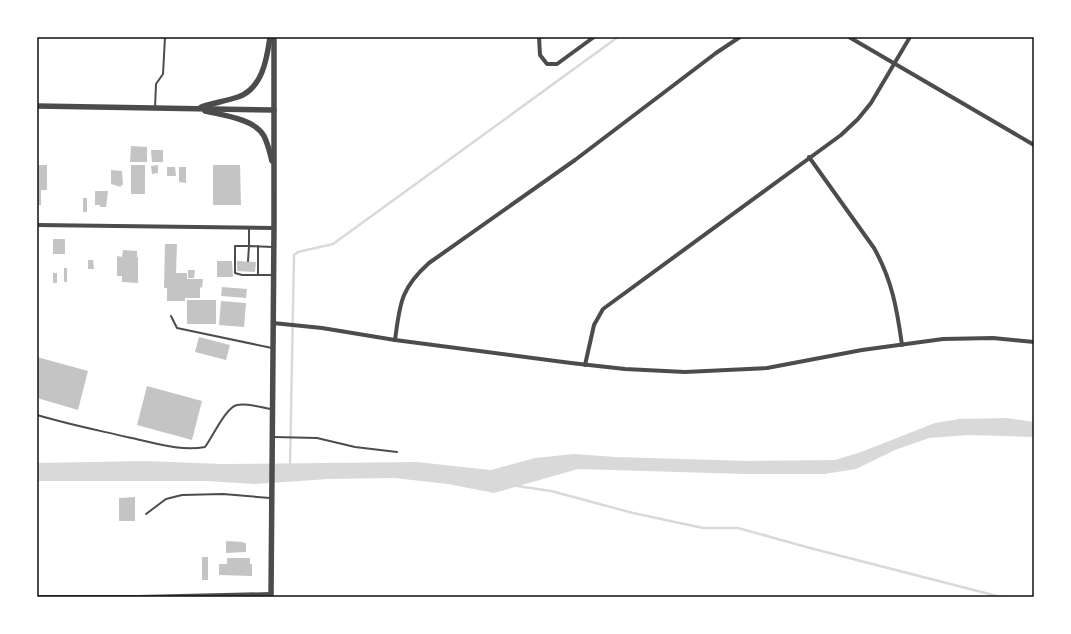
<svg xmlns="http://www.w3.org/2000/svg" width="1071" height="634" font-family="Rubik,sans-serif">
<style>
.water{fill:#d9d9d9}
.lines{fill:none;stroke-linecap:round;stroke-linejoin:round}
.stream{stroke:#d9d9d9;stroke-width:2.5}
.building{fill:#c4c4c4}
.service{stroke:#4c4c4c;stroke-width:2}
.minor{stroke:#4c4c4c;stroke-width:4}
.tertiary{stroke:#4c4c4c;stroke-width:5.5}
.neatline{fill:none;stroke:#111;stroke-width:1.5}
</style>
<rect width="100%" height="100%" fill="#fff"/>
<path class="water" d="M1007 418 1034 422V437L969 435 929 438 895 450 856 469 824 474H746L578 469 494 493 448 484 394 478 329 479 255 484 206 481H37V463L145 461 222 464 417 462 491 470 535 458 574 454 616 457 749 461 835 460 861 452 935 423 959 419Z"/>
<g class="lines">
<g class="stream">
<path d="M290 466 294 255 298 252 333 244 618 37"/>
<path d="M517 486 551 491 633 513 703 528H738L810 548 1001 597"/>
</g>
</g>
<g class="building">
<path d="M131 146 147 147V162H130Z"/>
<path d="M151 150H163V162H152Z"/>
<path d="M37 165H47V190H41V205H37Z"/>
<rect x="131" y="165" width="14" height="29"/>
<path d="M158 165V173L152 174 151 166Z"/>
<path d="M213 165H240L241 205H213Z"/>
<path d="M167 167H175L176 176H167Z"/>
<path d="M179 167H186V183L179 182Z"/>
<path d="M111 170 122 171 123 185H121V187L111 184Z"/>
<path d="M95 191H108L106 207H100V205H95Z"/>
<rect x="83" y="198" width="4" height="14"/>
<rect x="53" y="239" width="12" height="15"/>
<path d="M165 244H177L176 273H187V279H203L202 288 200 287V298H185V301H167V288H164Z"/>
<path d="M123 250 137 251V257H138V283L122 282V276H117V256L122 257Z"/>
<path d="M88 260H93L94 269H88Z"/>
<path d="M217 261H232L233 277H217Z"/>
<path d="M237 261 256 262 255 272 237 271Z"/>
<rect x="64" y="268" width="3" height="14"/>
<path d="M188 270H195L194 278H188Z"/>
<rect x="53" y="273" width="4" height="10"/>
<path d="M222 287 247 289 246 298 221 296Z"/>
<rect x="187" y="300" width="29" height="24"/>
<path d="M221 301 246 303 244 327 219 325Z"/>
<path d="M199 337 230 345 226 360 195 352Z"/>
<path d="M37 357 88 371 78 410 37 398Z"/>
<path d="M147 386 202 401 192 440 137 425Z"/>
<path d="M135 497V521H119V498Z"/>
<path d="M226 541 244 542 243 543H246V552L226 553Z"/>
<rect x="202" y="557" width="6" height="23"/>
<path d="M227 558H250V564H252V576L219 575V564H227Z"/>
</g>
<g class="lines">
<g class="service">
<path d="M155 108 156 84 163 74 165 37"/>
<path d="M249 228V246H235V273L242 275H273"/>
<path d="M258 246V275"/>
<path d="M248 261 249 246 273 247"/>
<path d="M171 316 177 328 272 348"/>
<path d="M37 415C67 424 97 430 127 437 152 442 180 452 205 447 212 438 226 407 237 405 247 403 260 407 271 409"/>
<path d="M274 437 317 438 355 447 397 452"/>
<path d="M146 514 166 499 182 495 223 494 270 498"/>
</g>
<g class="minor">
<path d="M539 37 540 55 547 64H557L594 37"/>
<path d="M849 37 1034 145"/>
<path d="M809 157 874 248C892 280 897 309 902 345"/>
<path d="M37 225 274 228"/>
<path d="M273 323 322 328 395 340 571 363 625 369 685 372 767 368 862 350 943 339 993 338 1034 342"/>
<path d="M395 340C400 304 400 289 429 263L575 160 716 53 740 37"/>
<path d="M585 365 594 325 603 309 841 135 858 119 871 103 910 37"/>
<path d="M37 597H139L271 594"/>
</g>
<g class="tertiary">
<path d="M37 106 274 110"/>
<path d="M201 107C213 103 226 101 238 97 262 89 267 59 270 37"/>
<path d="M205 111C222 115 255 119 264 136 268 144 270 153 272 161"/>
<path d="M271 597 274 228V37"/>
</g>
</g>
<rect width="1071" height="634" fill="none" stroke="#ffffff" stroke-width="76"/>
<rect x="38" y="38" width="995" height="558" class="neatline"/>
</svg>
